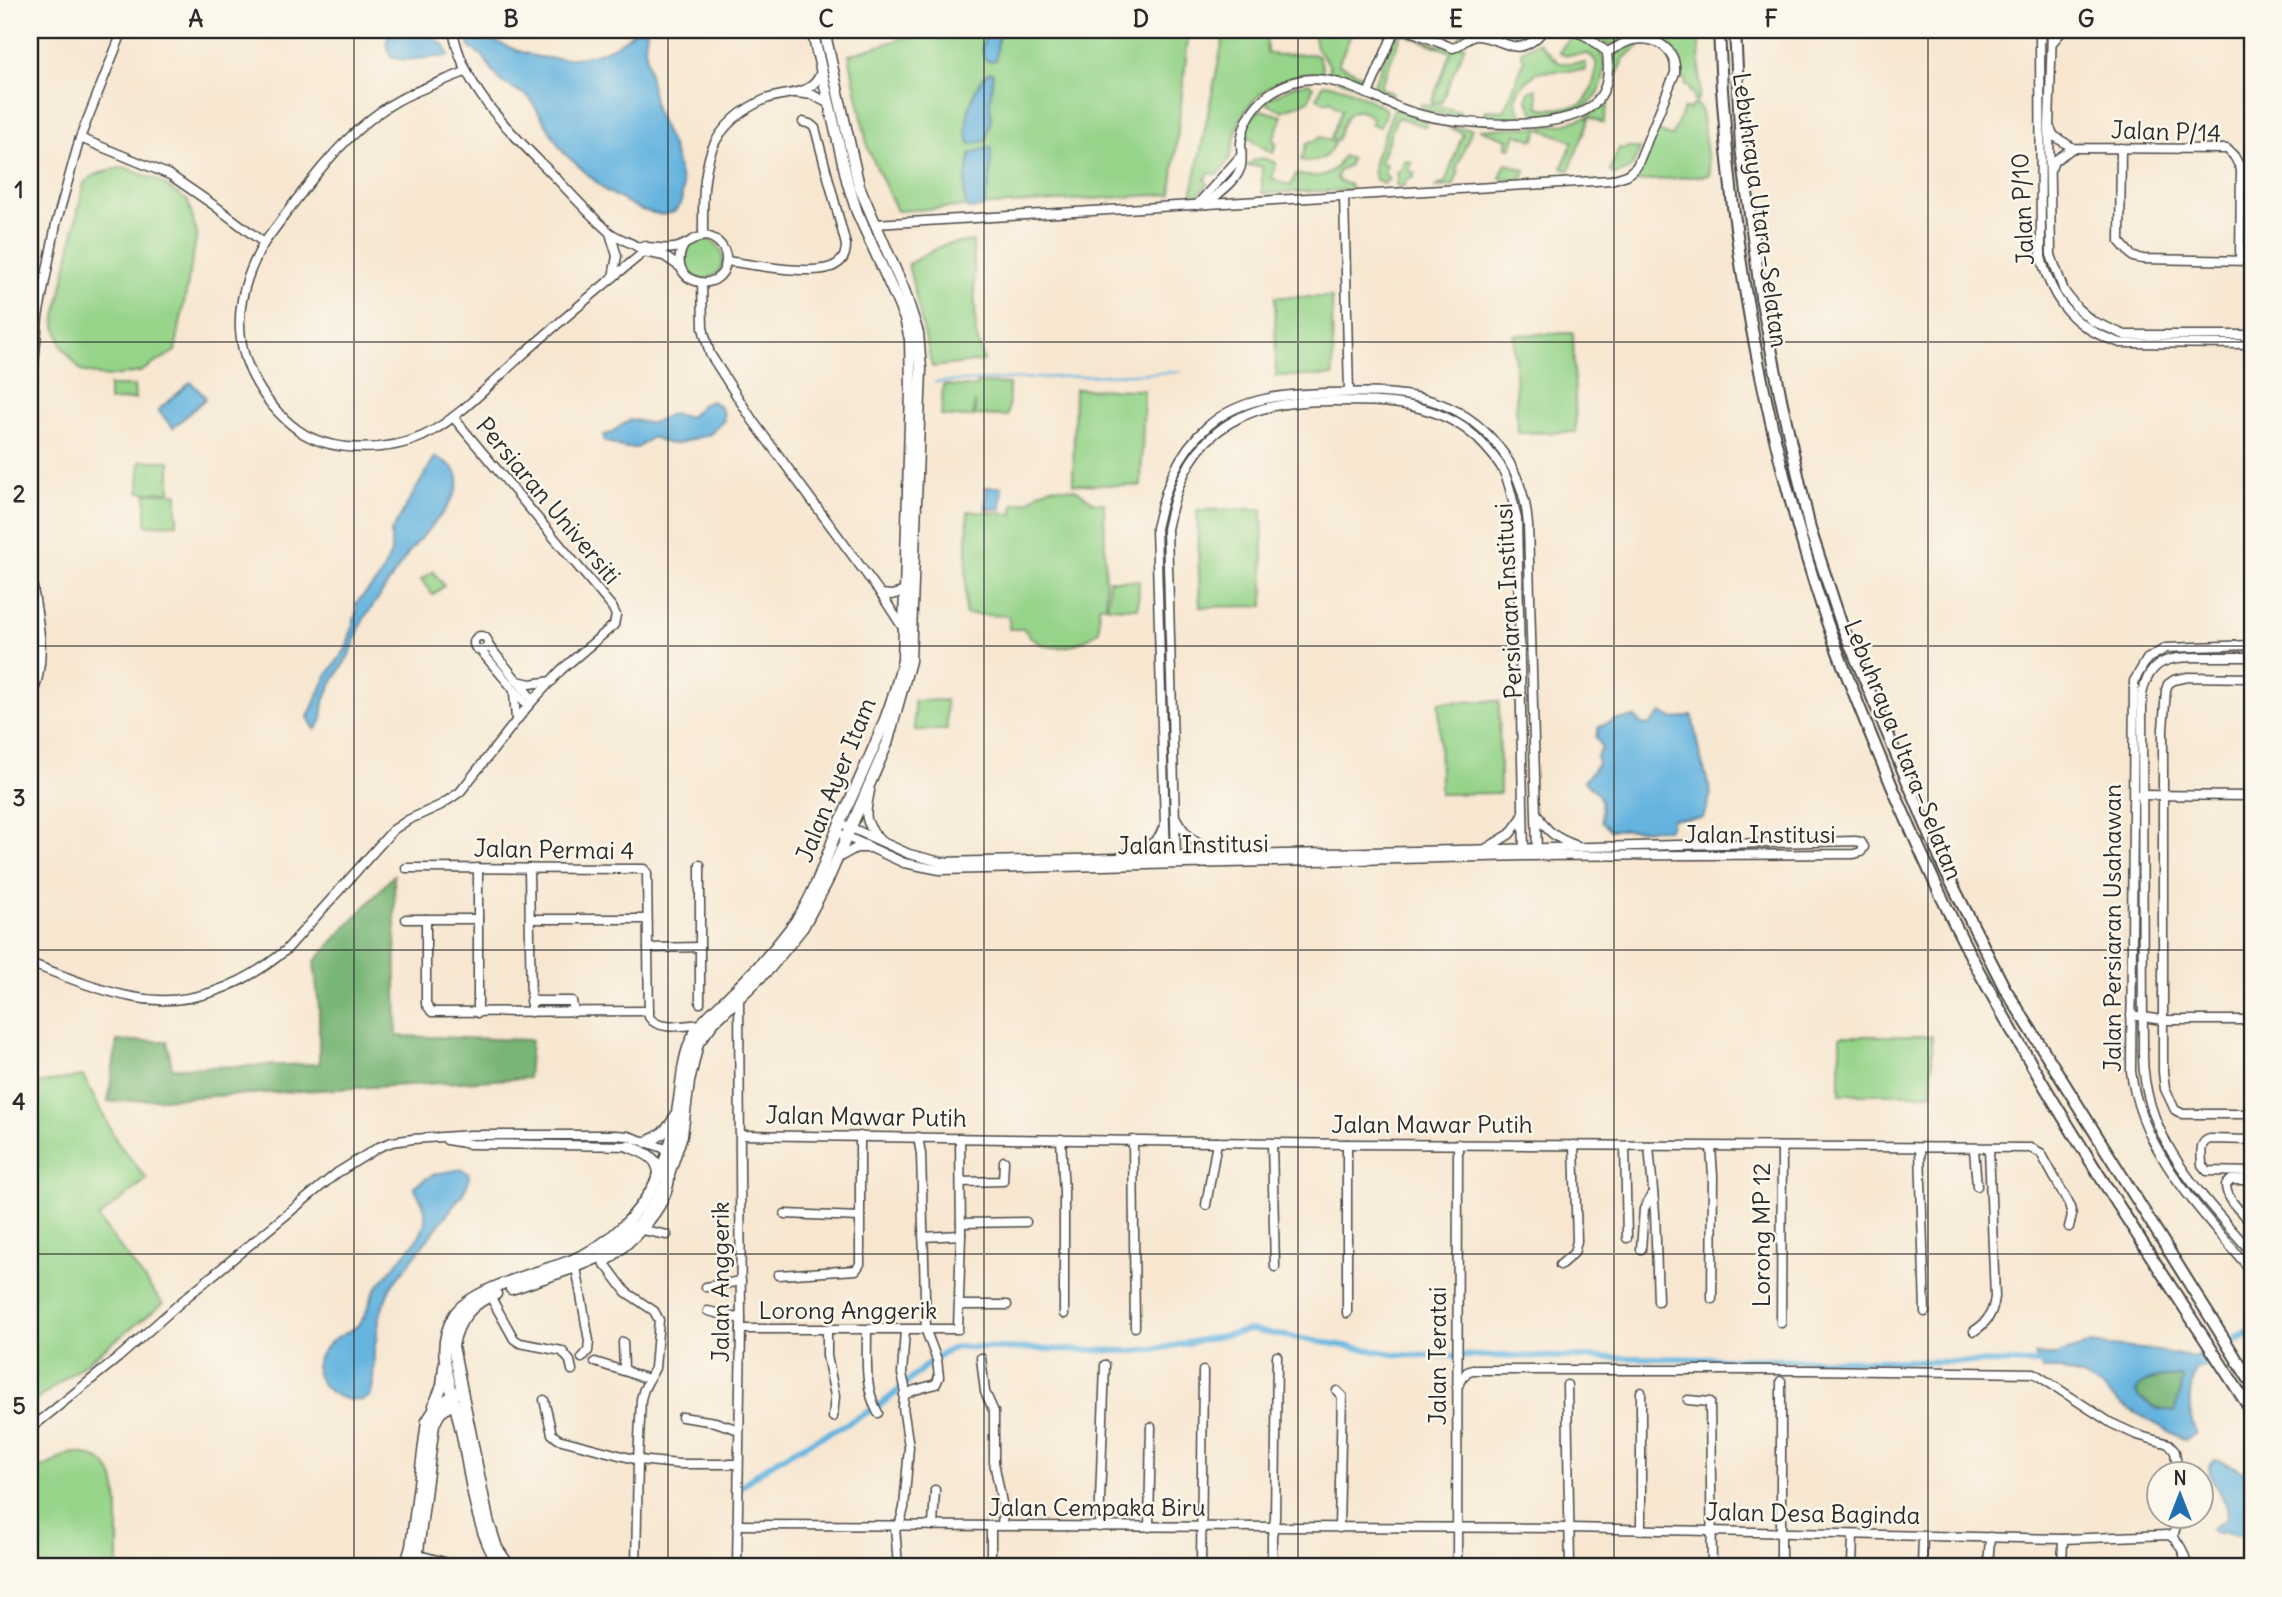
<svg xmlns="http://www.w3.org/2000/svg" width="2282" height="1597" font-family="Delius,sans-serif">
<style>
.green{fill:#96d48a;stroke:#60805a;stroke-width:2}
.forest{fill:#78b676;stroke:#527050;stroke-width:2}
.water{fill:#65b4df;stroke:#487085;stroke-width:2;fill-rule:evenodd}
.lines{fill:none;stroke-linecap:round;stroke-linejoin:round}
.stream{stroke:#65b4df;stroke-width:2}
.canal{stroke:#65b4df;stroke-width:6}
.river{stroke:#65b4df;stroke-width:10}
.minor-casing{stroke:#4a4744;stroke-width:11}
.major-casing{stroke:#4a4744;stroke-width:13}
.highway-casing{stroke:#4a4744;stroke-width:14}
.minor{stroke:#fff;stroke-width:8}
.major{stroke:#fff;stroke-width:10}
.highway{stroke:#fff;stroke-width:10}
.grid{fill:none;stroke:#2b2b2b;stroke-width:2;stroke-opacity:0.55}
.labels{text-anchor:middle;stroke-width:5;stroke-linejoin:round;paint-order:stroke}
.street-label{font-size:24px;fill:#2b2b2b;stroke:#fbf7ec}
.neatline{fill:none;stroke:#2b2b2b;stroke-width:2.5}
.grid-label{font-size:23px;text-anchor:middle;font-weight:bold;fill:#2b2b2b}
</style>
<rect width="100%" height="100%" fill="#fbf7ec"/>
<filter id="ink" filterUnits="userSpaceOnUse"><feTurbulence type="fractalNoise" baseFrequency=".0143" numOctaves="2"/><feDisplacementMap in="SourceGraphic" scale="14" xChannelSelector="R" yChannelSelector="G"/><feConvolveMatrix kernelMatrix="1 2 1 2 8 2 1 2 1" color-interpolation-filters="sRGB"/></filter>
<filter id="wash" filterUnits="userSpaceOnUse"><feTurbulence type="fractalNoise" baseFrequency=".00686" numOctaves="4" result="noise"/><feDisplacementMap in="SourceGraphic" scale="28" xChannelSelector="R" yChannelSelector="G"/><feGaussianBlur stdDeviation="1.57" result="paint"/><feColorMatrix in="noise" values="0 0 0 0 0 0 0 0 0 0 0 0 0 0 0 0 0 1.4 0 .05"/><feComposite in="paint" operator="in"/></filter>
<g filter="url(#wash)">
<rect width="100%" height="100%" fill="#f7e7d1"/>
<g class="green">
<path d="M931 30H1189L1171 194 897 211 868 149 849 55Z"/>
<path d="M1225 30H1266L1267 52 1275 55 1312 54 1318 56 1323 68 1321 73C1284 73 1252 91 1238 126 1234 137 1233 154 1227 163 1225 167 1220 172 1217 175L1209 173 1205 180 1208 184 1195 197H1191Z"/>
<path d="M1313 30H1353L1338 64 1367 78 1363 88 1330 77 1329 64 1316 48Z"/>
<path d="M1399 30 1438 45H1465L1441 103 1432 101 1451 52 1402 33 1380 88 1393 94 1389 102 1370 94 1395 32Z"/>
<path d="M1460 30H1540C1519 55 1502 36 1477 31L1473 32 1463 41H1458L1462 31Z"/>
<path d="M1655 30 1665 33H1677L1678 30H1699L1700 93 1696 103 1694 101 1693 92H1690L1689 86 1685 85V79L1678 76C1679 45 1668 41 1641 42 1629 42 1618 43 1606 45L1601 40 1603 35Z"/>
<path d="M1579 35C1586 39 1592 42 1597 48 1611 67 1603 95 1585 107 1572 115 1551 116 1536 117L1527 100 1528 93 1536 88 1539 107C1546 110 1553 109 1561 108 1567 107 1578 107 1583 103 1592 94 1597 73 1596 61L1589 54 1563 55 1559 52C1565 44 1569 37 1579 35Z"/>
<path d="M1538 42 1559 63H1586V70L1537 72 1519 89 1515 99 1523 119 1499 120 1484 116 1485 110 1504 111 1524 61 1521 51Z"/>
<path d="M1635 43 1639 46 1623 59 1609 99 1606 97 1612 81V56Z"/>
<path d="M1309 83 1313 87 1309 100 1283 111 1267 104 1268 99 1295 85Z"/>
<path d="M1323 84C1346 85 1364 97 1384 108L1386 112 1380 127 1371 124 1372 118C1349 99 1344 121 1337 140L1331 138 1342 109 1335 106 1331 100 1325 102 1317 98Z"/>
<path d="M1605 99 1609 101 1603 123 1588 116 1594 112Z"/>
<path d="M1433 103 1442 108 1444 107 1460 112 1459 115 1454 117 1421 110V104L1431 106Z"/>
<path d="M1693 105 1698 106 1701 110 1710 175 1632 182 1631 178 1641 168 1656 130 1672 137 1683 109H1689Z"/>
<path d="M1394 109 1409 113 1411 116 1428 122 1426 127 1397 117 1380 163 1387 165 1384 172 1389 179 1383 184 1375 179 1373 168 1375 158Z"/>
<path d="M1261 110 1282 116 1273 140 1276 144 1273 153 1254 142 1247 134C1247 125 1251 114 1261 110Z"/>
<path d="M1586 117 1589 119 1569 171 1562 168 1573 141 1542 130 1543 127 1564 124Z"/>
<path d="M1447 127 1472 129 1456 170 1459 171 1453 186 1434 187 1445 183 1463 133Z"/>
<path d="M1540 127 1534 140 1516 134 1511 148 1506 147 1508 139 1479 129Z"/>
<path d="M1320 137 1335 142C1327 158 1319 165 1301 160L1307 143 1314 141Z"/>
<path d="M1627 147 1640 149C1634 165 1631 172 1614 175L1610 171 1619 148 1625 149Z"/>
<path d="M1343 156 1351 159 1348 166 1339 170 1337 178 1340 182 1351 185V190L1262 193V166H1247C1258 156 1263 157 1276 163L1272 179 1291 186 1296 174C1317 180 1334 176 1343 156Z"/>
<path d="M1405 160 1412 163 1409 171 1415 173 1413 178 1407 179 1403 187H1398L1396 183 1398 178 1397 172 1401 170Z"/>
<path d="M1506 163 1525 170 1520 182 1500 178Z"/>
<path d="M123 167 159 181 188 201 197 234 175 351 140 372 107 377 81 371 61 345 55 322 84 183 94 175Z"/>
<circle cx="703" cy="259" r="20"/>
<path d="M973 241 976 335 984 361 932 367 908 264 943 245Z"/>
<path d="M1275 297H1332L1333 376H1276Z"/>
<path d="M1573 333 1576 432 1517 433 1514 335Z"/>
<path d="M976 383 1009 384 1008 416 975 415V402L973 417 941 416 943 385 975 387Z"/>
<path d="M109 386H134L135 399 109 401Z"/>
<path d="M1075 389 1144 390 1141 486 1073 484Z"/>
<path d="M140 461H170V492H139Z"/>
<path d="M1052 487 1075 489 1095 503H1104L1106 606H1099V631C1075 649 1044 657 1024 629H1009V616L965 614 968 511 1013 514 1014 504 1029 501 1040 492Z"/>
<path d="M146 493H177V524L146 525Z"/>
<path d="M1262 509 1264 606 1200 607 1197 510Z"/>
<path d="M433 571 444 586 433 595 421 580Z"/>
<path d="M1109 580 1139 581 1138 608 1108 607Z"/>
<path d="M946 700 947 730H915L914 701Z"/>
<path d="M1499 701 1500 793 1440 794 1439 702Z"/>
<rect x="1840" y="1036" width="92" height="58"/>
<path d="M83 1076 117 1142 147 1179 98 1218 163 1304 30 1405V1085Z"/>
<path d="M73 1453C115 1455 118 1482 118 1516 118 1533 118 1550 118 1567H30V1492H35V1469C49 1468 59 1457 73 1453Z"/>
</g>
<g class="forest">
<path d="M394 875 397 1036 531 1040 528 1078 108 1102 117 1041H167L172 1068 319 1064V1008L314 962Z"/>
<path d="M2180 1376 2183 1378 2181 1392 2174 1412C2160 1412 2150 1405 2138 1397L2136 1391C2145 1376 2164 1378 2180 1376Z"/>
</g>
<g class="water">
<path d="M390 30H431L432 37 444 45 449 56 404 60 391 57 386 44Z"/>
<path d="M635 30H647L645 47 655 109 672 146 683 187 681 203 674 212 662 215 641 210 606 191 563 152 529 97 500 81 482 55 470 48 468 39 477 33C496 41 518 53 539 57 573 62 611 56 635 30Z"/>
<path d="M989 30H999L996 60 989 61 984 59 982 47Z"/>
<path d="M989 72 993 73 990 103 991 120 986 141 970 144C960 126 974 84 989 72Z"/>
<path d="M991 147 990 180 984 207 968 209C960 194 968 169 971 153Z"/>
<path d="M191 382 206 398 173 428 158 410Z"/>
<path d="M711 401C720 405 724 410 724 420L710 434 676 444 667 443 652 437 637 448H625L605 441 603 435C615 435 620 422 632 420 638 419 643 423 648 423 656 424 662 417 669 415 678 413 683 418 691 416L701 405Z"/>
<path d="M435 457C448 462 463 472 457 488 450 510 423 534 409 552 394 573 382 595 367 614 359 624 357 638 352 649 345 665 332 679 326 696 320 710 327 718 315 730L308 717 327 675 346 649 357 610 356 603 379 579 391 553V532Z"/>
<path d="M986 487H1002L1001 509H986Z"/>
<path d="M1661 713 1675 719 1692 715 1699 752 1711 794 1703 818 1672 819 1669 829 1610 830 1601 822C1603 799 1602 795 1584 781L1598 764 1597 756 1602 748 1596 737 1599 727 1615 720 1635 717 1641 724 1649 725Z"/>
<path d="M462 1169 469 1174 468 1183 462 1195 390 1288 380 1314 374 1352 373 1383 371 1395 364 1400C347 1401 336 1398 325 1387 309 1371 317 1355 332 1341 340 1334 351 1333 359 1324 368 1314 369 1301 375 1290 387 1272 419 1243 424 1226 429 1206 420 1202 414 1186L434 1174Z"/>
<path d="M2089 1344 2151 1350 2191 1357 2204 1354 2211 1366 2196 1369C2188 1391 2187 1412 2196 1433L2185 1440 2123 1406 2102 1388 2081 1376 2056 1369H2042L2035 1355H2056ZM2180 1376 2183 1378 2181 1392 2174 1412C2160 1412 2150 1405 2138 1397L2136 1391C2145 1376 2164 1377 2180 1376Z"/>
<path d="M2215 1460C2230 1463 2243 1469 2252 1481V1531L2237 1535 2226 1532 2215 1534 2211 1529 2227 1518C2227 1493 2209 1485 2209 1466Z"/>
</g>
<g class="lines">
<path class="stream" d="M935 382 1180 372"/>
<path class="canal" d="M742 1486C784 1448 842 1432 888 1399 911 1382 929 1356 957 1347L1133 1351 1163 1348 1250 1330 1400 1355 2044 1363"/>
<path class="river" d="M2238 1338 2252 1332"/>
</g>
</g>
<g filter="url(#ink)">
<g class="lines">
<g class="minor-casing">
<g id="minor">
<path d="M453 30C463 91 514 135 555 177 572 195 589 214 608 231 618 240 635 242 644 252L664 256 680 267"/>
<path d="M1408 30 1453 48C1462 45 1469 35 1478 36 1509 40 1518 61 1544 30"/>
<path d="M2040 30 2041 257C2053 303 2075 329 2121 343L2252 344"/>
<path d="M2052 30 2049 127 2051 255 2064 291 2077 308 2092 321 2125 335H2252"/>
<path d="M2052 43 2063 30"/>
<path d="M467 71C444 81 418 89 397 101 341 133 302 193 264 243 238 288 229 336 257 384 267 402 286 423 304 434 337 453 390 451 423 436 457 420 490 384 518 359 559 322 601 287 644 252L645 246"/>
<path d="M796 93 813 95 829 104"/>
<path d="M1368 94 1395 30"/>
<path d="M2050 128 2054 136 2073 148 2227 149 2234 156 2241 169 2240 260"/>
<path d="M80 138 170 175 215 206 264 243"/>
<path d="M2121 148 2120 242 2133 257 2143 259 2252 261"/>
<path d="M2051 169 2054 161 2073 148"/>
<path d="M1344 196 1349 392"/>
<path d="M1207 204C1217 194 1235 183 1240 169 1243 163 1241 151 1241 143 1244 113 1265 91 1293 82 1336 69 1375 102 1415 113 1453 125 1567 134 1596 102 1609 88 1609 70 1607 52L1588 37 1572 30"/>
<path d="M1197 205 1240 157"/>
<path d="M875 224 1611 180 1627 175 1637 166 1675 73C1677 49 1656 36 1633 40 1624 42 1616 48 1607 52"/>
<path d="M610 233 617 256 613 277"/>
<path d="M703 236C703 208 702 176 712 149 721 126 744 108 766 99 786 91 814 97 821 71"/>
<path d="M642 247C652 246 663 250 674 248 690 246 701 227 718 242 723 246 727 254 726 261 723 298 663 283 684 245"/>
<path d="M726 261C751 264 818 278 837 264 844 260 846 252 846 245L815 128 810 124 803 122"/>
<path d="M702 283 703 328 710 354 753 421 881 594 905 631"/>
<path d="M30 413 38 317 56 224 80 138 123 30"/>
<path d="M30 563C34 615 52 649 30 702"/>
<path d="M881 594 892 595 905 591"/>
<circle cx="481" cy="643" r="7"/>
<path d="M488 645 533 700"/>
<path d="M2252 645 2166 648 2147 659 2134 681 2131 1071C2140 1151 2203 1212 2252 1272"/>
<path d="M480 650 528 706"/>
<path d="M2252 657C2236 657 2219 657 2203 657 2170 657 2149 658 2142 695L2143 1056C2144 1139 2201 1194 2252 1253"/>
<path d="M2252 678 2188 677 2174 680 2168 684 2166 690 2163 729V1072L2165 1089 2175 1110 2183 1114H2252"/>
<path d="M518 681 530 684 552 681"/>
<path d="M514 692 516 720"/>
<path d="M870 791C865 814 863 821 879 839"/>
<path d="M2139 795 2252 796"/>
<path d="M1538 815C1545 831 1558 839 1575 845"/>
<path d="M1176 818C1186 837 1199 846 1219 854"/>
<path d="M843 835 904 863 940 870 1525 856 1854 854 1861 852 1864 847 1861 842 1855 841 941 862 909 854 847 826"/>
<path d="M1487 848 1510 834 1523 816"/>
<path d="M1122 855C1137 849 1158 846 1162 830"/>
<path d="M838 858 856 848H868"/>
<path d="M1166 859 1156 528C1165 489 1176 454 1208 426 1241 397 1286 394 1328 393 1361 392 1396 391 1429 400 1486 416 1524 466 1528 525L1537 851"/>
<path d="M1176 859 1167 529C1175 491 1186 457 1217 432 1250 405 1292 401 1333 401 1385 401 1437 401 1478 439 1488 449 1498 460 1504 472 1511 487 1513 503 1517 519L1524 853"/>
<path d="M700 865V1003"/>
<path d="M406 868 644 869 647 873 649 1017C659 1032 686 1025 702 1024"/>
<path d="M529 868 531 1012"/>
<path d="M406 919H478"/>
<path d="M426 919V1004L432 1012 649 1011"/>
<path d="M530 919H647"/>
<path d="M648 948 700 947"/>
<path d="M30 963C63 976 97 990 132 997 188 1009 243 986 286 950L393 830 408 820 441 805 460 792 528 706 561 670 614 625 616 615 612 607 453 417"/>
<path d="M530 1001H572L574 1012"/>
<path d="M478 1013V868"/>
<path d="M2131 1015 2162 1020H2252"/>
<path d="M740 1135 1347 1144 2031 1148 2041 1153 2069 1204 2072 1215 2069 1227"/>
<path d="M1061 1139 1064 1193V1314"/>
<path d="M447 1140 470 1144 633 1146"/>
<path d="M1133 1140 1135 1327"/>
<path d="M2252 1140 2210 1139C2198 1142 2202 1155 2202 1165L2207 1171 2252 1172"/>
<path d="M1272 1143 1275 1267"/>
<path d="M1625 1146 1627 1238"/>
<path d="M1649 1146 1655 1213 1658 1301"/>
<path d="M1711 1147 1713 1176 1712 1299"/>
<path d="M1920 1149 1925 1312"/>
<path d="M1974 1149 1977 1186"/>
<path d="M2252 1180H2231L2226 1185C2226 1200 2243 1213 2252 1225"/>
<path d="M961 1182 1003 1181 1004 1161"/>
<path d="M1206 1205 1217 1142"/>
<path d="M785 1214 860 1217"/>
<path d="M961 1223 1026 1222"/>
<path d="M643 1230 667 1235"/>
<path d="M923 1237 961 1235"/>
<path d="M1641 1249 1644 1209 1653 1192"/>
<path d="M600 1257 626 1292 654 1311 659 1320 655 1368 644 1389 641 1399 638 1460 636 1567"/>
<path d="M604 1264C629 1244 667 1212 670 1178"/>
<path d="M1560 1265 1574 1253 1577 1241 1574 1145"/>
<path d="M576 1267 589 1341 588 1351 582 1358"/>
<path d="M778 1275 856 1270 860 1264V1136"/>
<path d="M706 1287 741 1281"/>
<path d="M490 1296 514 1339 520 1343 562 1351 570 1361 572 1370"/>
<path d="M960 1305H1007"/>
<path d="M708 1311 741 1319"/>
<path d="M1347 1313V1144"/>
<path d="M1781 1323 1782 1147"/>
<path d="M741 1329H958L961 1235 960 1138"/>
<path d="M827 1329V1356L835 1396 833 1417"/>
<path d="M867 1330C867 1359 864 1387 878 1413"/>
<path d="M1974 1331C1987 1323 1993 1313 1995 1297L1989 1149"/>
<path d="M623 1342 624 1369 632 1374 649 1379"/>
<path d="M981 1358 985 1392 994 1412V1462L1003 1508 1002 1526"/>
<path d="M595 1362 627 1372"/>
<path d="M1781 1381V1567"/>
<path d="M1567 1385 1570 1567"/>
<path d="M1457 1387 1467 1372 1472 1370H1808L2034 1373 2111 1423 2137 1435 2169 1444 2175 1452 2178 1474"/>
<path d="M1337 1391 1342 1396 1339 1528"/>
<path d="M1641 1392V1530"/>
<path d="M904 1395 915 1390 936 1384 939 1377 937 1360 926 1331 921 1154 918 1137"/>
<path d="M544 1400 552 1434 558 1439 638 1460 679 1464H738"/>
<path d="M1688 1400 1710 1402 1712 1567"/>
<path d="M682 1417 715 1422 739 1430"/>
<path d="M30 1429 118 1358 189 1295 337 1173 379 1147 392 1142 413 1139 471 1135H615L628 1136 672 1151"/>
<path d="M737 1525 1570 1528 2063 1539 2168 1535C2180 1539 2185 1556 2188 1567"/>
<path d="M895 1526 898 1567"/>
<path d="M899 1526 904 1508 909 1447 903 1407 905 1387 902 1374 905 1330"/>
<path d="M933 1526 935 1490"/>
<path d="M1099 1527 1105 1365"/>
<path d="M1149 1527 1151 1427"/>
<path d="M2173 1537 2179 1516"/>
<path d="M419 1555 444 1562"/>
<path d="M737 1567 741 1329 739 998"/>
<path d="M991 1567V1527"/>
<path d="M1201 1567 1203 1371"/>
<path d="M1272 1567V1536L1275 1519 1277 1356"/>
<path d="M1457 1567 1458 1144"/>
<path d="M1852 1567 1853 1535"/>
<path d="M1922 1567 1923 1536"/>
<path d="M1988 1567 1990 1537"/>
<path d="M2062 1567 2063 1539"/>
</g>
</g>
<g class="major-casing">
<g id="major">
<path d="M646 1142C659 1137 668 1131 674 1118"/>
<path d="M628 1146C642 1152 659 1156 659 1175"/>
<path d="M511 1289 576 1267 600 1257 641 1222 656 1201 666 1183 682 1135 689 1082 698 1043 713 1023 770 968 803 927 827 882 887 744 910 661 921 369 918 333 904 290 859 186 824 30"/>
<path d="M496 1294C472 1302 457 1321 453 1346L488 1520 497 1548 510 1567"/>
<path d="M434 1405 442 1386 444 1366"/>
<path d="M405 1567 411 1547 427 1421 436 1407 458 1392"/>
<path d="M416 1567 434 1424 440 1413 453 1403"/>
<path d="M500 1567C475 1529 471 1479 462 1435 457 1411 449 1385 445 1360 443 1346 446 1330 453 1317 467 1289 541 1272 570 1261 589 1253 607 1242 621 1228 658 1193 672 1150 679 1100 682 1078 683 1056 693 1036 702 1019 721 1005 734 991 756 970 775 949 793 925 814 898 824 862 837 830 861 774 890 720 903 660L911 390 910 339 905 319 896 298 857 212 848 184 812 30"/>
</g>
</g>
<g class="highway-casing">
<g id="highway">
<path d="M1719 30C1726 230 1764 432 1827 622 1847 679 1871 736 1894 791 1924 860 1955 930 1992 995 2071 1138 2164 1275 2252 1412"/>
<path d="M1735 30 1741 147 1761 297 1781 399 1810 529 1841 623 1944 868 2004 987 2252 1384"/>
</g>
</g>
<use href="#minor" class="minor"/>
<use href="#major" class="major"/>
<use href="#highway" class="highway"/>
</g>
</g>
<path class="grid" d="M354 30V1567M668 30V1567M984 30V1567M1298 30V1567M1614 30V1567M1928 30V1567M30 342H2252M30 646H2252M30 950H2252M30 1254H2252"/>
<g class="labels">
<g class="street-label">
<text transform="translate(2166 132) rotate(2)" y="8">Jalan P/14</text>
<text transform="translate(2023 209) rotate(-93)" y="8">Jalan P/10</text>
<text transform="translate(1760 210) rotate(82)" y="8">Lebuhraya Utara–Selatan</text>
<text transform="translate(548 501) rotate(50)" y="8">Persiaran Universiti</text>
<text transform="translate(1509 601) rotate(-93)" y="8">Persiaran Institusi</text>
<text transform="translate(1903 750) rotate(68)" y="8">Lebuhraya Utara–Selatan</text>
<text transform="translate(836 780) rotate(-68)" y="8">Jalan Ayer Itam</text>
<text x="1760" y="843">Jalan Institusi</text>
<text transform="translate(1193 845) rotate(-1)" y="8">Jalan Institusi</text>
<text transform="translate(554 850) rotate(1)" y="8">Jalan Permai 4</text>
<text transform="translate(2113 928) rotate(-90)" y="8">Jalan Persiaran Usahawan</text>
<text transform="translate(866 1117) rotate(1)" y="8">Jalan Mawar Putih</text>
<text x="1432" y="1133">Jalan Mawar Putih</text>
<text transform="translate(1762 1235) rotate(-90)" y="8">Lorong MP 12</text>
<text transform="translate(721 1282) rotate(-90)" y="8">Jalan Anggerik</text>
<text x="848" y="1319">Lorong Anggerik</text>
<text transform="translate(1438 1356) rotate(-90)" y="8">Jalan Teratai</text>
<text x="1097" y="1516">Jalan Cempaka Biru</text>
<text transform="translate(1813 1514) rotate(1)" y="8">Jalan Desa Baginda</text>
</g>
</g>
<rect width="2282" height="1597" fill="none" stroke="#fbf7ec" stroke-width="77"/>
<g transform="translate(2180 1495)"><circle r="33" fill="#fbf7ec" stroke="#a8a59f" stroke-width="2"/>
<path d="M0-5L12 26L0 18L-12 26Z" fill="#1f6fb2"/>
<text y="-10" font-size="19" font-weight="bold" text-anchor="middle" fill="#2b2b2b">N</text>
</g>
<rect x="38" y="38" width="2206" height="1520" class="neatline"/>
<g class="grid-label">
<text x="196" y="27">A</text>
<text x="511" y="27">B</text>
<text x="826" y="27">C</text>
<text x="1141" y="27">D</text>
<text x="1456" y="27">E</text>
<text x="1771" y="27">F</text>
<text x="2086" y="27">G</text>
<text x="19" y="198">1</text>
<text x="19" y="502">2</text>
<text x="19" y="806">3</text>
<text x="19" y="1110">4</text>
<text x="19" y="1414">5</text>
</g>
</svg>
